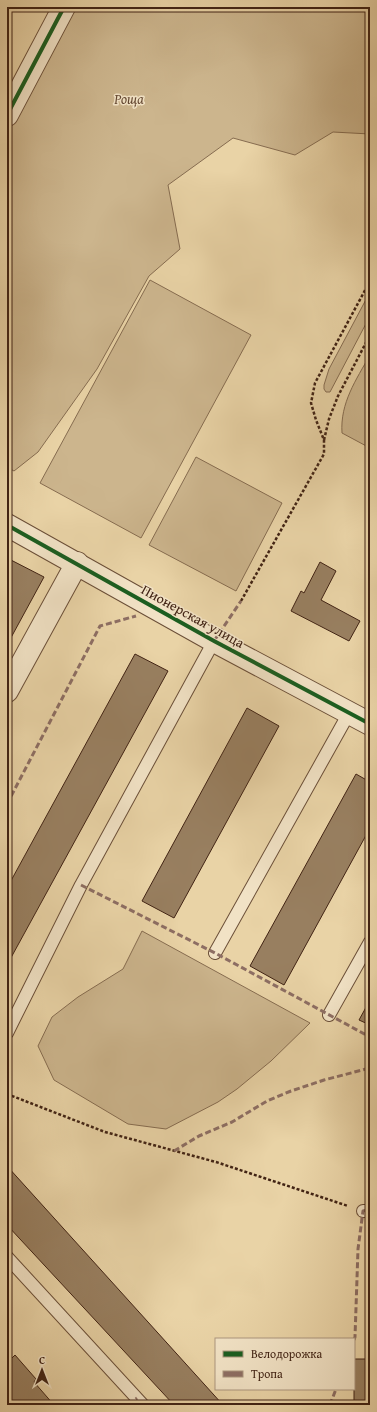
<svg xmlns="http://www.w3.org/2000/svg" width="377" height="1412" font-family="'Gentium Book Plus',serif">
<style>
.green{fill:#ccb58d;stroke:#866c50}
.building{fill:#987f60;stroke:#412314}
.lines{fill:none;stroke-linecap:round;stroke-linejoin:round}
.service-casing{stroke:#6b4f38;stroke-width:14}
.minor-casing{stroke:#6b4f38;stroke-width:24}
.path{stroke:#412314;stroke-width:2.5;stroke-dasharray:3 2;stroke-linecap:butt}
.service{stroke:#f1e2c5;stroke-width:12}
.minor{stroke:#f1e2c5;stroke-width:22}
.quiet{stroke:#8d6e63;stroke-width:3;stroke-dasharray:6 3;stroke-linecap:butt}
.cycleway-casing{stroke:#f1e2c5;stroke-width:6}
.cycleway{stroke:#1b5e20;stroke-width:4}
.labels{text-anchor:middle;stroke-width:3;stroke-linejoin:round;paint-order:stroke}
.park-label{font-size:14px;font-style:italic;fill:#644832;stroke:#f1e2c5}
.street-label{font-size:14px;fill:#412314;stroke:#f1e2c5}
</style>
<rect width="100%" height="100%" fill="#e9d3a6"/>
<filter id="stains"><feTurbulence type="fractalNoise" baseFrequency=".005" numOctaves="4"/><feColorMatrix values="0 0 0 0 .2 0 0 0 0 .09 0 0 0 0 .02 0 0 0 .5 -.17"/></filter>
<radialGradient id="worn" r=".72"><stop offset=".6" stop-color="#630" stop-opacity="0"/><stop offset="1" stop-color="#630" stop-opacity=".3"/></radialGradient>
<g class="green">
<path d="M73 7H370V134L333 132 295 155 233 138 168 185 180 249 149 276 97 369 38 452 14 471 7 467V134Z"/>
<path d="M150 280 251 335 141 538 40 483Z"/>
<path d="M370 292V316L330 392H326L324 389V385L329 369Z"/>
<path d="M370 355V448L342 433C340 403 356 380 370 355Z"/>
<path d="M196 457 282 503 236 591 149 545Z"/>
<path d="M142 931 310 1023 271 1061 237 1089 218 1102 166 1129 128 1124 54 1080 38 1046 52 1017 78 997 123 969Z"/>
</g>
<g class="building">
<path d="M7 558 44 577 7 645Z"/>
<path d="M320 562 336 571 321 600 360 621 349 641 291 611 301 591 304 593Z"/>
<path d="M135 654 168 671 7 965V888Z"/>
<path d="M247 708 279 726 174 918 142 901Z"/>
<path d="M356 774 370 782V828L284 985 250 966Z"/>
<path d="M370 1000V1025L359 1020Z"/>
<path d="M7 1166 223 1405H174L7 1225Z"/>
<path d="M369 1221 370 1405H354V1359H369Z"/>
<path d="M7 1352 12 1358 15 1355 36 1379 34 1382 54 1405H7Z"/>
</g>
<g class="lines">
<g class="service-casing">
<g id="service">
<path d="M215 953 349 713"/>
<path d="M329 1015 370 942"/>
<path d="M7 1033 81 885 214 641"/>
<path d="M363 1211H370"/>
<path d="M7 1257 143 1405"/>
</g>
</g>
<g class="minor-casing">
<g id="minor">
<path d="M7 115 64 7"/>
<path d="M7 525 214 641 370 724"/>
<path d="M7 691 77 563"/>
</g>
</g>
<g class="path">
<path d="M324 440 329 419 338 396 370 335"/>
<path d="M241 601 324 454V440L316 420 311 403 315 383 370 281"/>
<path d="M7 1094 105 1132 216 1162 348 1206"/>
</g>
<use href="#service" class="service"/>
<use href="#minor" class="minor"/>
<g class="quiet">
<path d="M214 641 241 601"/>
<path d="M7 804 100 626 136 616"/>
<path d="M81 885 215 953 370 1037"/>
<path d="M174 1151 199 1136 232 1122 267 1101 291 1091 324 1080 370 1068"/>
<path d="M354 1340 355 1337 358 1249 363 1211 370 1209"/>
<path d="M129 1405 137 1398"/>
<path d="M330 1405 336 1389"/>
</g>
<g class="cycleway-casing">
<g id="cycleway">
<path d="M7 115 64 7"/>
<path d="M7 525 214 641 370 724"/>
</g>
</g>
<use href="#cycleway" class="cycleway"/>
</g>
<g class="labels">
<g class="park-label">
<text x="129" y="104">Роща</text>
</g>
<g class="street-label">
<text transform="translate(193 616) rotate(29)" y="5">Пионерская улица</text>
</g>
</g>
<rect width="377" height="1412" fill="none" stroke="#e9d3a6" stroke-width="24"/>
<rect x="8" y="8" width="361" height="1396" fill="none" stroke="#412314" stroke-width="2"/>
<rect x="12" y="12" width="353" height="1388" fill="none" stroke="#412314"/>
<rect x="215" y="1338" width="140" height="52" fill="#f1e2c5" stroke="#ab967e"/>
<rect x="223" y="1351" width="20" height="6" fill="#1b5e20" stroke="#ab967e"/>
<text x="251" y="1358" font-size="12" fill="#412314">Велодорожка</text>
<rect x="223" y="1371" width="20" height="6" fill="#8d6e63" stroke="#ab967e"/>
<text x="251" y="1378" font-size="12" fill="#412314">Тропа</text>
<g transform="translate(42 1370)" stroke="#f1e2c5" stroke-width="3" paint-order="stroke">
<path d="M0-3L7 15L0 10L-7 15Z" fill="#412314"/>
<text y="-6" font-size="11" font-weight="bold" text-anchor="middle" fill="#412314">С</text>
</g>
<rect width="100%" height="100%" filter="url(#stains)"/>
<rect width="100%" height="100%" fill="url(#worn)"/>
</svg>
